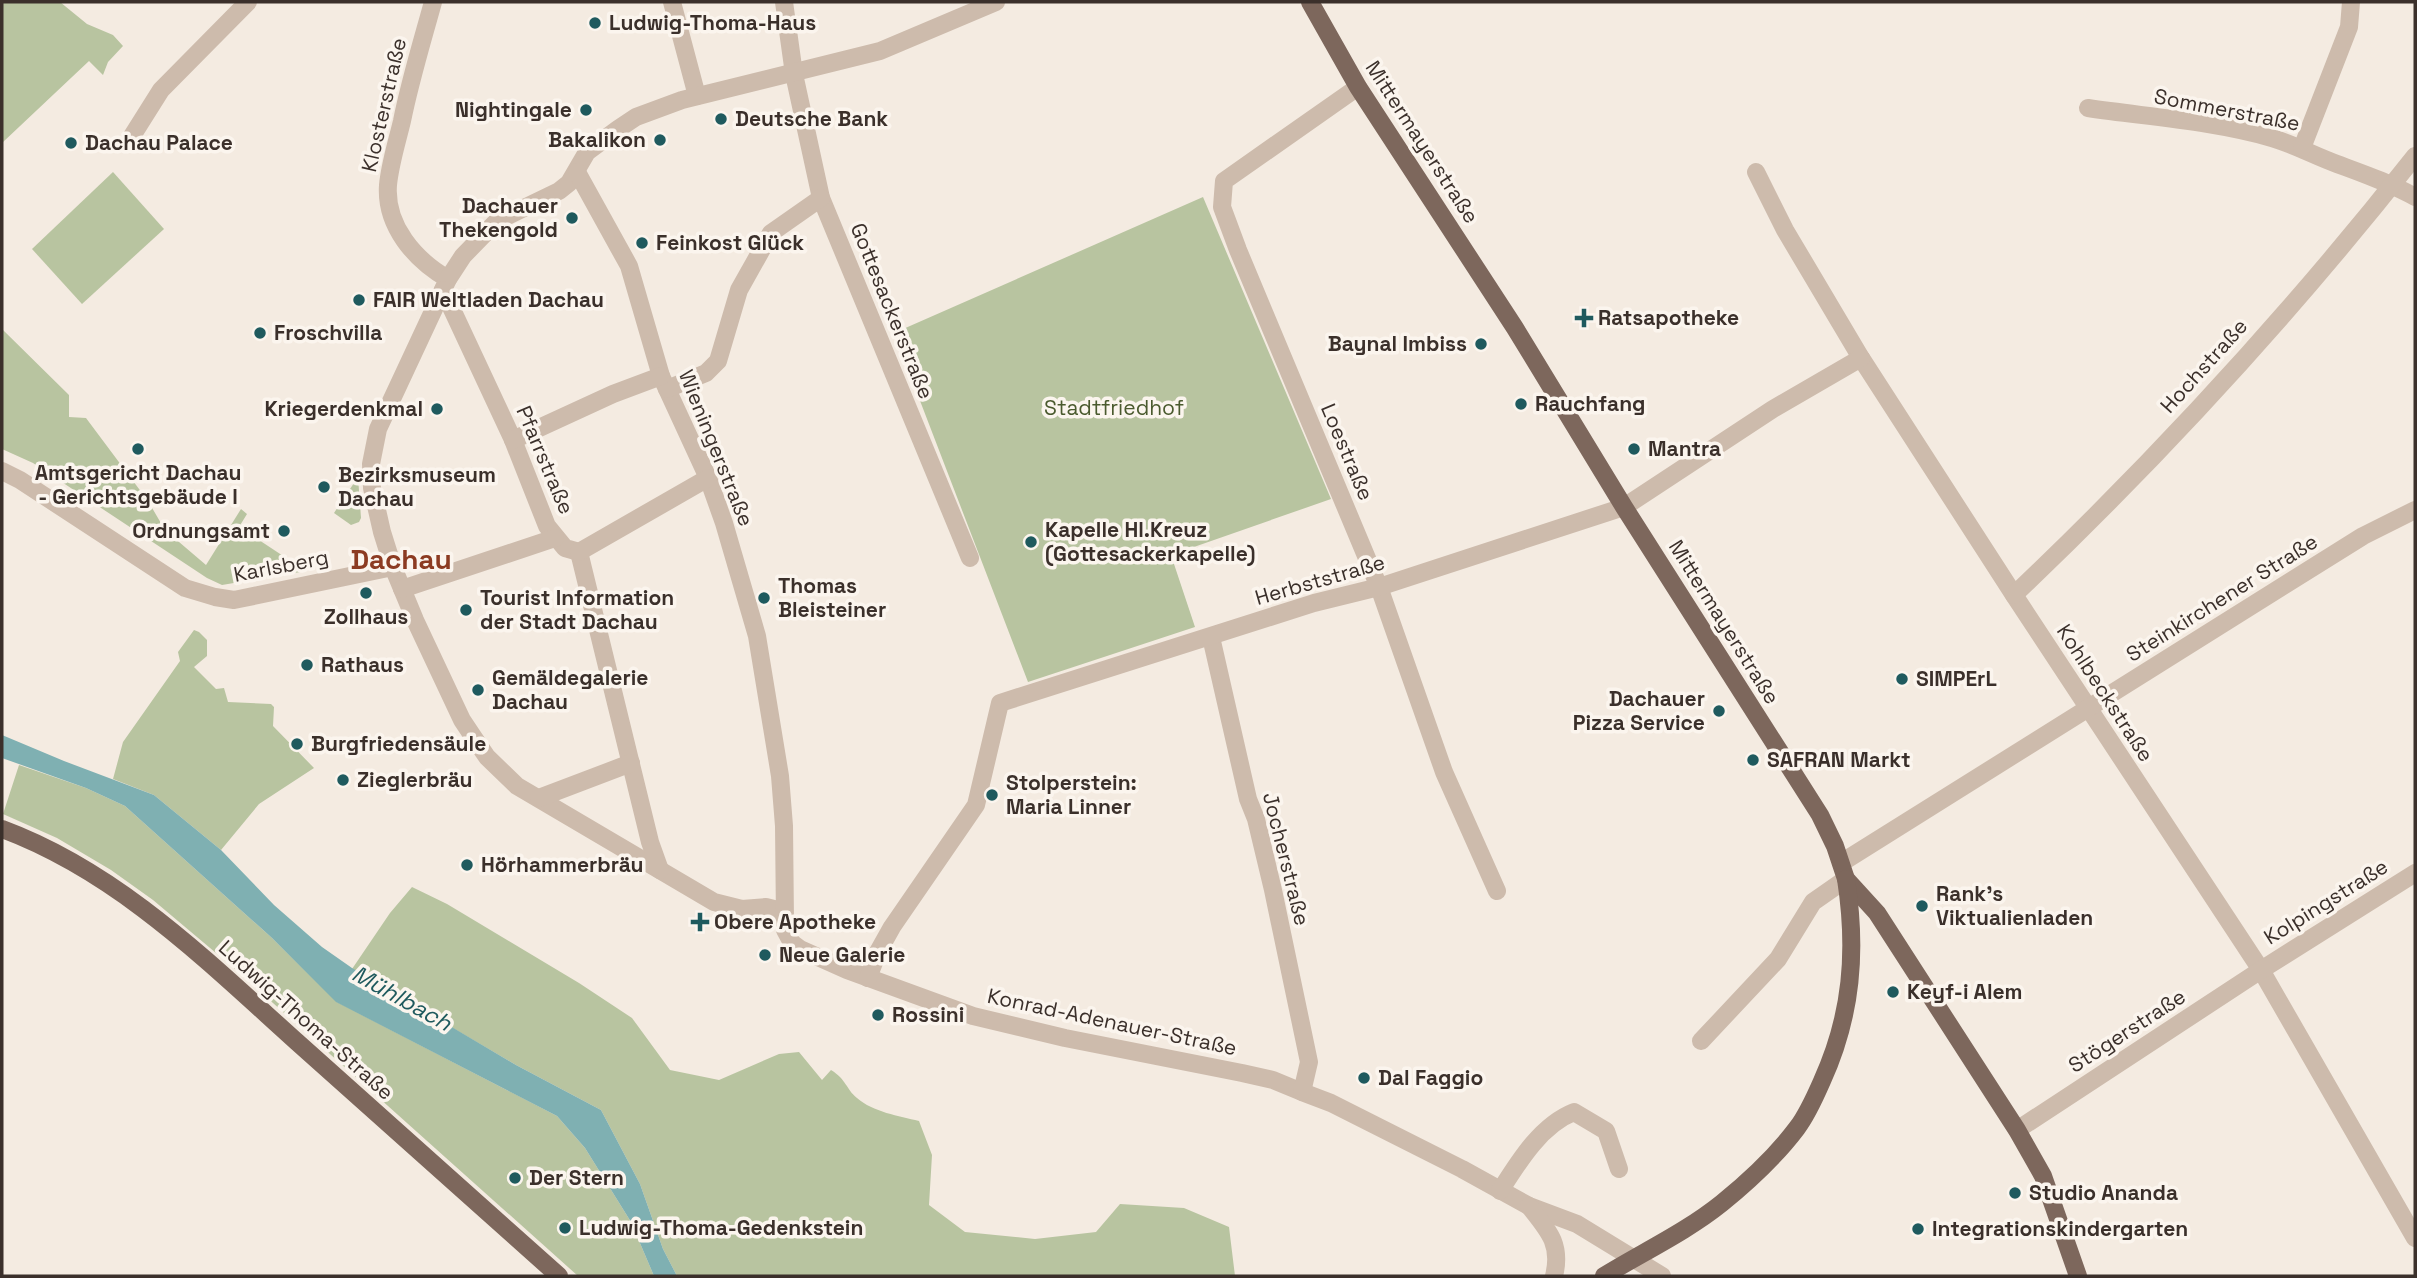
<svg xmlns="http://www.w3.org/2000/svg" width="2417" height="1278" font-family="'Space Grotesk',sans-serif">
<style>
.green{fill:#b8c4a0}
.water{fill:#7fb0b2}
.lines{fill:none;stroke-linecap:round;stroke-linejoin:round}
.minor{stroke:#cdbbac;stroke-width:18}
.major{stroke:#7d675c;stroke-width:18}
.poi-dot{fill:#1f5a5e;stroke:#fbf5ee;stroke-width:2.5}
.labels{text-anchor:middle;stroke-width:7;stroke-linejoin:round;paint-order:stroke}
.poi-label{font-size:21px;font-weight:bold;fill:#3b302b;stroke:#fbf5ee;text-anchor:start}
.street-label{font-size:21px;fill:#3b302b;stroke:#fbf5ee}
.park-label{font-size:21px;fill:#4a5a2e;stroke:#fbf5ee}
.water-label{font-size:23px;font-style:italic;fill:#1f5a5e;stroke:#fbf5ee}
.district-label{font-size:28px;font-weight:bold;fill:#8c3b22;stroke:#fbf5ee}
</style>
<rect width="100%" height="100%" fill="#f4ebe1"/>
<g class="green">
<path d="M2 2H60L87 24 113 35 123 46 108 62 103 75 89 61 2 143Z"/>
<path d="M113 172 164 229 82 304 32 249Z"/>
<path d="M1203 197 1331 499 1171 555 1195 627 1028 682 894 333Z"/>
<path d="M2 329 69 395V417L86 418 148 501 165 530 206 565 241 509 247 514 239 527 306 571 222 585 207 578 33 463 2 449Z"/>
<path d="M358 477 361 518 359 522 351 525 334 513Z"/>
<path d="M194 630 199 632 207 640V656L194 667 216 689 224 688 228 702 271 704 274 707 273 726 314 768 259 804 221 850 154 795 113 779 123 742 180 661 178 652Z"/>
<path d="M19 765 86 788 125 806 272 938 337 1002 557 1116 585 1148 631 1222 654 1276H578L235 969 153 900 111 870 57 838 3 814Z"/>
<path d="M412 887 447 904 579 983 632 1018 670 1070 719 1080 779 1054 799 1052 822 1080 831 1070C847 1080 846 1089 857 1098 873 1112 899 1116 919 1121L932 1155 929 1205 965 1232 1035 1239 1096 1232 1120 1204 1184 1208 1229 1227 1235 1276H677L663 1249 640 1184 601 1110 516 1065 352 969 390 913Z"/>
</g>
<path class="water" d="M2 735 64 761 154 795 221 850 274 905 322 947 352 968 516 1065 601 1110 640 1184 663 1249 677 1276H654L631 1222 585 1148 557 1116 336 1002 272 938 125 806 86 788 2 758Z"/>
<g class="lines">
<g class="minor">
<path d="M433 2C422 42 410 81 402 121 397 142 390 164 388 185 385 226 415 260 448 279"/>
<path d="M672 2 697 96"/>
<path d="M784 2 794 74 821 198 970 558"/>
<path d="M996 2 880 51 682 100 636 117 618 129 587 152 569 183 559 191 497 221 463 256 448 279 378 429 371 464 372 488 382 532 393 567 415 620 462 720 474 738 487 757 517 786 714 902 742 909 766 907 774 909 785 921V930L792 943 800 949 847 970 973 1016 1065 1038 1242 1073 1273 1080 1302 1092 1331 1103 1462 1169 1529 1206 1577 1224 1662 1276"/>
<path d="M1358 87 1224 181 1222 207 1238 250 1379 587 1444 772 1497 891"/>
<path d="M2088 108C2149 117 2213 121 2272 138 2295 145 2315 156 2337 164 2364 174 2390 183 2415 197"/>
<path d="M127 144 161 90 248 2"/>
<path d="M2302 148 2349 27 2351 2"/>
<path d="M577 172 629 266 661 376 708 478 724 523 757 636 780 776 784 826 785 921"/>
<path d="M1756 172 1785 230 1861 358 2014 595 2261 970 2415 1238"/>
<path d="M443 290 513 440 547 526 565 548 579 552"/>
<path d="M667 389 706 373 718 361 739 290 771 233 821 198"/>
<path d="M513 440 613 394 661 376"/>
<path d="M2 471 20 480 185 588 215 597 234 600 393 567"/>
<path d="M579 552 650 842 660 870"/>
<path d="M579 552 708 478"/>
<path d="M402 589 555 538"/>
<path d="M2014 595C2157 459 2293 311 2415 156"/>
<path d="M1211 637 1248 799 1256 819 1273 890 1309 1062 1302 1092"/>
<path d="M539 798 631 763"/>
<path d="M1841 863 2363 536 2415 510"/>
<path d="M868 978 878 952 892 927 976 805 1000 703 1314 603 1379 587 1624 507 1773 409 1861 358"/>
<path d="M1701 1041 1778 959 1813 902 1846 879"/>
<path d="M2017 1130 2261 970 2415 873"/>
<path d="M1500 1191C1519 1161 1541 1125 1574 1112L1606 1131 1619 1169"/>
<path d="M1529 1206C1548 1230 1562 1244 1554 1276"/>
</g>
<g class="major">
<path d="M1310 2 1358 87 1515 328 1624 507 1820 815 1835 846 1846 879 1877 913 2017 1130 2043 1176 2078 1276"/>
<path d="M2 829C118 872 207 961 297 1042 385 1120 472 1198 559 1276"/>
<path d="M1604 1276C1643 1252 1686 1232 1722 1203 1749 1181 1776 1156 1797 1128 1807 1115 1815 1097 1822 1081 1852 1015 1857 951 1846 879"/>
</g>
</g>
<g class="poi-dot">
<circle cx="595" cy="23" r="7"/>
<circle cx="586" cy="110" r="7"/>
<circle cx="721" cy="119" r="7"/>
<circle cx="660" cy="140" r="7"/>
<circle cx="71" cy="143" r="7"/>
<circle cx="572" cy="218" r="7"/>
<circle cx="642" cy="243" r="7"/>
<circle cx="359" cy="300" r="7"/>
<path d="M1580.5 307.5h7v7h7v7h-7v7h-7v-7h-7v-7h7z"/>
<circle cx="260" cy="333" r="7"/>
<circle cx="1481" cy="344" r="7"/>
<circle cx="1521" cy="404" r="7"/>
<circle cx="437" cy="409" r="7"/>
<circle cx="138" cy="449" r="7"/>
<circle cx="1634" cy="449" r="7"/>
<circle cx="324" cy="487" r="7"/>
<circle cx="284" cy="531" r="7"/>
<circle cx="1031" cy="542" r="7"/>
<circle cx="366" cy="593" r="7"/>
<circle cx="764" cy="598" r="7"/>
<circle cx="466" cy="610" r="7"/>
<circle cx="307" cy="665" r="7"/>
<circle cx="1902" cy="679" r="7"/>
<circle cx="478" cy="690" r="7"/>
<circle cx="1719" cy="711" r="7"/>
<circle cx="297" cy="744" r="7"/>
<circle cx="1753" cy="760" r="7"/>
<circle cx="343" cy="780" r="7"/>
<circle cx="992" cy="795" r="7"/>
<circle cx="467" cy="865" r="7"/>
<circle cx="1922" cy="906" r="7"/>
<path d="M696.5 911.5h7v7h7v7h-7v7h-7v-7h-7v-7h7z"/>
<circle cx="765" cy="955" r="7"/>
<circle cx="1893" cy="992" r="7"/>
<circle cx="878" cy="1015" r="7"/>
<circle cx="1364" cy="1078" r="7"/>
<circle cx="515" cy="1178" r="7"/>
<circle cx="2015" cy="1193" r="7"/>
<circle cx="565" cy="1228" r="7"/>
<circle cx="1918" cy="1229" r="7"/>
</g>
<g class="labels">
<g class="poi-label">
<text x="609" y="30">Ludwig-Thoma-Haus</text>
<text x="572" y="117" text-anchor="end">Nightingale</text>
<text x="735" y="126">Deutsche Bank</text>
<text x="646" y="147" text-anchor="end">Bakalikon</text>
<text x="85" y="150">Dachau Palace</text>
<text x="558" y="213" text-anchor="end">Dachauer<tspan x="558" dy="24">Thekengold</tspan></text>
<text x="656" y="250">Feinkost Glück</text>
<text x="373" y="307">FAIR Weltladen Dachau</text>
<text x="1598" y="325">Ratsapotheke</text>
<text x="274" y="340">Froschvilla</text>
<text x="1467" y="351" text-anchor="end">Baynal Imbiss</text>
<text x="1535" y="411">Rauchfang</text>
<text x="423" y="416" text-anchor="end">Kriegerdenkmal</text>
<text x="1648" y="456">Mantra</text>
<text x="138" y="480" text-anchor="middle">Amtsgericht Dachau<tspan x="138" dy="24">- Gerichtsgebäude I</tspan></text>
<text x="338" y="482">Bezirksmuseum<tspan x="338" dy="24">Dachau</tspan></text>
<text x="1045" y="537">Kapelle Hl.Kreuz<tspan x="1045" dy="24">(Gottesackerkapelle)</tspan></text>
<text x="270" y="538" text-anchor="end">Ordnungsamt</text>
<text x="778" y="593">Thomas<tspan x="778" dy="24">Bleisteiner</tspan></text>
<text x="480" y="605">Tourist Information<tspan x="480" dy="24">der Stadt Dachau</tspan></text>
<text x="366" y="624" text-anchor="middle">Zollhaus</text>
<text x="321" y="672">Rathaus</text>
<text x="492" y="685">Gemäldegalerie<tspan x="492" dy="24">Dachau</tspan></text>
<text x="1916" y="686">SIMPErL</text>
<text x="1705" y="706" text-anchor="end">Dachauer<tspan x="1705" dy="24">Pizza Service</tspan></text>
<text x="311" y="751">Burgfriedensäule</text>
<text x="1767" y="767">SAFRAN Markt</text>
<text x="357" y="787">Zieglerbräu</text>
<text x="1006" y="790">Stolperstein:<tspan x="1006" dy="24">Maria Linner</tspan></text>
<text x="481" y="872">Hörhammerbräu</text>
<text x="1936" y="901">Rank's<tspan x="1936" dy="24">Viktualienladen</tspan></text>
<text x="714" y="929">Obere Apotheke</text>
<text x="779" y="962">Neue Galerie</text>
<text x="1907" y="999">Keyf-i Alem</text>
<text x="892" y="1022">Rossini</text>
<text x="1378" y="1085">Dal Faggio</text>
<text x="529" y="1185">Der Stern</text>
<text x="2029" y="1200">Studio Ananda</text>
<text x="579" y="1235">Ludwig-Thoma-Gedenkstein</text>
<text x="1932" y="1236">Integrationskindergarten</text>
</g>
<g class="street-label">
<text transform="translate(384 105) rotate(-77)" y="7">Klosterstraße</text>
<text transform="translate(2227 110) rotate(11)" y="7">Sommerstraße</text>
<text transform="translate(1422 142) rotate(57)" y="7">Mittermayerstraße</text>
<text transform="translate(892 311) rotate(68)" y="7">Gottesackerstraße</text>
<text transform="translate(2204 366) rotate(-48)" y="7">Hochstraße</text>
<text transform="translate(716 448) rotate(68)" y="7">Wieningerstraße</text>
<text transform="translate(1347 452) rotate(67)" y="7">Loestraße</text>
<text transform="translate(545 460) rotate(67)" y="7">Pfarrstraße</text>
<text transform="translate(281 566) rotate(-11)" y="7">Karlsberg</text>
<text transform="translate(1320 580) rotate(-16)" y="7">Herbststraße</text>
<text transform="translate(2222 598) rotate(-32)" y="7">Steinkirchener Straße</text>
<text transform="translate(1724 622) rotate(58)" y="7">Mittermayerstraße</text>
<text transform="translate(2105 693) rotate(57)" y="7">Kohlbeckstraße</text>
<text transform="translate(1286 859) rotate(76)" y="7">Jocherstraße</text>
<text transform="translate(2326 902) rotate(-32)" y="7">Kolpingstraße</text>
<text transform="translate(306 1020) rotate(42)" y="7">Ludwig-Thoma-Straße</text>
<text transform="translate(1112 1022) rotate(12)" y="7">Konrad-Adenauer-Straße</text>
<text transform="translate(2127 1031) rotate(-33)" y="7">Stögerstraße</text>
</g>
<g class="park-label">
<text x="1114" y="415">Stadtfriedhof</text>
</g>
<g class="water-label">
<text transform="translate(402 998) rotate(29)" y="8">Mühlbach</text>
</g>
<g class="district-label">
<text x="401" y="569">Dachau</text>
</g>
</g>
<rect width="2417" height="1278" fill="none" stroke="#3b302b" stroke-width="7"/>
</svg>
